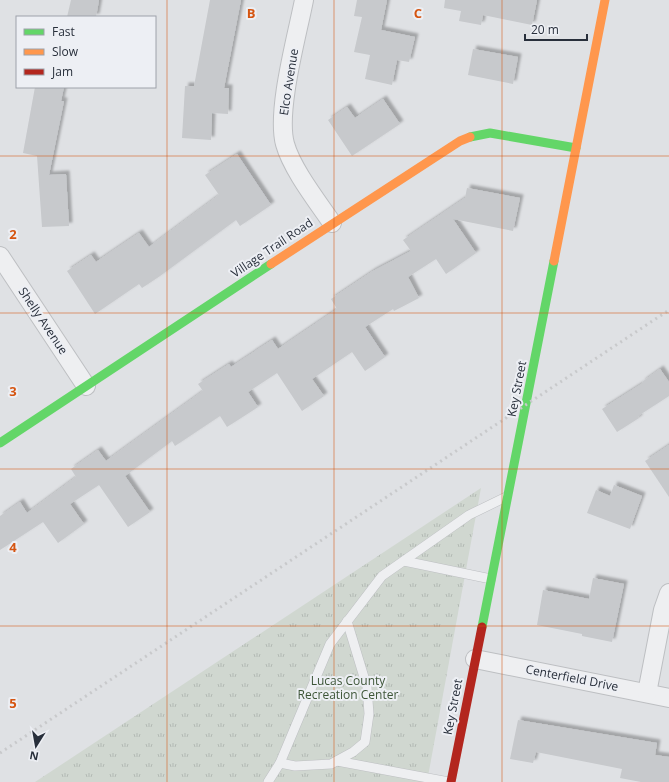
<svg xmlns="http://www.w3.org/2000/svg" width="669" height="782" font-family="'Open Sans',sans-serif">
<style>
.grass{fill:url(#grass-tufts)}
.building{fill:#c7c9cc;filter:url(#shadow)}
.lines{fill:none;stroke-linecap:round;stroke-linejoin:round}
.lane-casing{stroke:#bdbfc2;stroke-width:10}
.street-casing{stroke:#bdbfc2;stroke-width:20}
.lane{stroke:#eeeff1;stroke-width:9}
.street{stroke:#eeeff1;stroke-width:18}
.fast{stroke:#63d668;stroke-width:9}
.slow{stroke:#ff974d;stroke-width:9}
.jam{stroke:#b3261e;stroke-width:9}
.rail{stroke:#c8c9cb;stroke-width:3;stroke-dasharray:2 4;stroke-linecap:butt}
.grid{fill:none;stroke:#d55511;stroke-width:1;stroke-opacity:0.55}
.labels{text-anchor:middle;stroke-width:4;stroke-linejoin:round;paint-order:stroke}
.street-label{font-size:12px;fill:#282f3b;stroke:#edeff4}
.park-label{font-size:12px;fill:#3d5537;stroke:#edeff4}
.grid-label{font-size:13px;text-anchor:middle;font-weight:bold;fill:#d55511;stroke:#edeff4;stroke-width:4;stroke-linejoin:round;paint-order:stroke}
</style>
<defs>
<pattern id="grass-tufts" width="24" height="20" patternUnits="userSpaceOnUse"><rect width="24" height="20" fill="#d0d7d0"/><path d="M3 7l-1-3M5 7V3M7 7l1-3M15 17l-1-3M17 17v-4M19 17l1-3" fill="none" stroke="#b3b9b4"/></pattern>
<filter id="shadow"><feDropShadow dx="3.5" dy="-3.5" stdDeviation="1" flood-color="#0004"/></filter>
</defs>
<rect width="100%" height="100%" fill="#dfe1e4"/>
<path class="grass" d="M481 488 427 782H35Z"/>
<g class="building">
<path d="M71 0H99L96 17H67Z"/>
<path d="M210 0H241L224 88H229L228 114 212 113 211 140 182 138 185 86H194Z"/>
<path d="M357 0H387L381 30 415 37 409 62 397 60 392 85 365 79 370 55 354 52 362 17 354 16Z"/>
<path d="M445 0H537L532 25 483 15 481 25 459 21 461 11 444 8Z"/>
<path d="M473 49 518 57 513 84 468 75Z"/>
<path d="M35 87H64L61 101H64L49 175 66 174 69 226 42 227 37 156 23 153Z"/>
<path d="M383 99 400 124 352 156 328 120 347 107 355 118Z"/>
<path d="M237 154 271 205 240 226 236 220 160 276 142 288 139 284 95 314 67 271 91 255 96 262 139 233 149 247 219 195 205 175Z"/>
<path d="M467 188 520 198 513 231 453 219 476 253 446 274 436 259 408 277 419 298 394 311 393 309 365 327 385 357 365 371 352 352 312 379 324 396 302 411 277 373 248 392 258 407 227 427 220 416 175 446 172 441 125 476 150 512 128 527 99 485 70 504 84 524 58 543 43 522 0 550V516L20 502 27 513 76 477 71 469 98 450 106 461 203 391 198 384 229 364 231 367 272 340 278 349 337 309 331 299 373 271 411 251 403 240 465 198Z"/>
<path d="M660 369 669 382V396L638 416 639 418 617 432 602 409 643 383 642 382Z"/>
<path d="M669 445V497L645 461Z"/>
<path d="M614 485 642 496 630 529 587 513 596 490 610 496Z"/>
<path d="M593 578 624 584 612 642 582 636V634L537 625 543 590 589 599Z"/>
<path d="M518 720 657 743 655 755 669 757V782H641L620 778 622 769 536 752 533 763 510 759Z"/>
</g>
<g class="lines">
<g class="lane-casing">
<g id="lane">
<path d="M404 561 491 579"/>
<path d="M337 761 449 782"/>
<path d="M280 763 295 766 331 764 353 752 365 742 369 714 367 687 347 621"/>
<path d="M268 782 280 763 330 644 382 576 469 515 506 497"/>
</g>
</g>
<g class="street-casing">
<g id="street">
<path d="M304 0C297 36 276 111 285 144 292 169 317 201 332 223"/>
<path d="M0 256 86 386"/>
<path d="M475 659 669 698"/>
<path d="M647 693 663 610 669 593"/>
</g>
</g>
<use href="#lane" class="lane"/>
<use href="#street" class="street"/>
<g class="fast">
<path d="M470 137 490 133 576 148"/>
<path d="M0 443 271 264"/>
<path d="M482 627 554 261"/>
</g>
<g class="slow">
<path d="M554 261 605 0"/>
<path d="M271 264 460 141 470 137"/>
</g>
<path class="jam" d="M451 782 482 627"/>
<path class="rail" d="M0 753 669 310"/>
</g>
<path class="grid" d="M167 0V782M334 0V782M502 0V782M0 156H669M0 313H669M0 469H669M0 626H669"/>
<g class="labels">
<g class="street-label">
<text transform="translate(289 82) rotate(-81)" y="4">Elco Avenue</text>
<text transform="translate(272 248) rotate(-34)" y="4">Village Trail Road</text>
<text transform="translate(43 321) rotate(56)" y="4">Shelly Avenue</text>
<text transform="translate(517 389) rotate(-79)" y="4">Key Street</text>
<text transform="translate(572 678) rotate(11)" y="4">Centerfield Drive</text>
<text transform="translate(453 707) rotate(-79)" y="4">Key Street</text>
</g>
<g class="park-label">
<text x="348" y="685">Lucas County<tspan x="348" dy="14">Recreation Center</tspan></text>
</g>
</g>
<g class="grid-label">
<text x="251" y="18">B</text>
<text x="418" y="18">C</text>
<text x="13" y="239">2</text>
<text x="13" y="396">3</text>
<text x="13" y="552">4</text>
<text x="13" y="708">5</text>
</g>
<rect x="16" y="16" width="140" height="72" fill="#edeff4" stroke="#9ea2aa"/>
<rect x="24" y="29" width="20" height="6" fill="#63d668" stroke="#9ea2aa"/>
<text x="52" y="36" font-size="12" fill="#282f3b">Fast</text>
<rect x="24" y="49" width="20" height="6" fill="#ff974d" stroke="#9ea2aa"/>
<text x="52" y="56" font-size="12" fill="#282f3b">Slow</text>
<rect x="24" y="69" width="20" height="6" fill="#b3261e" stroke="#9ea2aa"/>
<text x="52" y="76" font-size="12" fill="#282f3b">Jam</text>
<g transform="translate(36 746) rotate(191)" stroke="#edeff4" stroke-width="3" paint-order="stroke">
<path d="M0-3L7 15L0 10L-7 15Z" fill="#282f3b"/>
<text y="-6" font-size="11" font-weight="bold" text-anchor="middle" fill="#282f3b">N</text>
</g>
<path d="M525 34v6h62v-6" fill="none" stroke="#282f3b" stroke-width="2"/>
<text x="531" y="34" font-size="12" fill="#282f3b" stroke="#edeff4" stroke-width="3" paint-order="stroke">20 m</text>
</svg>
